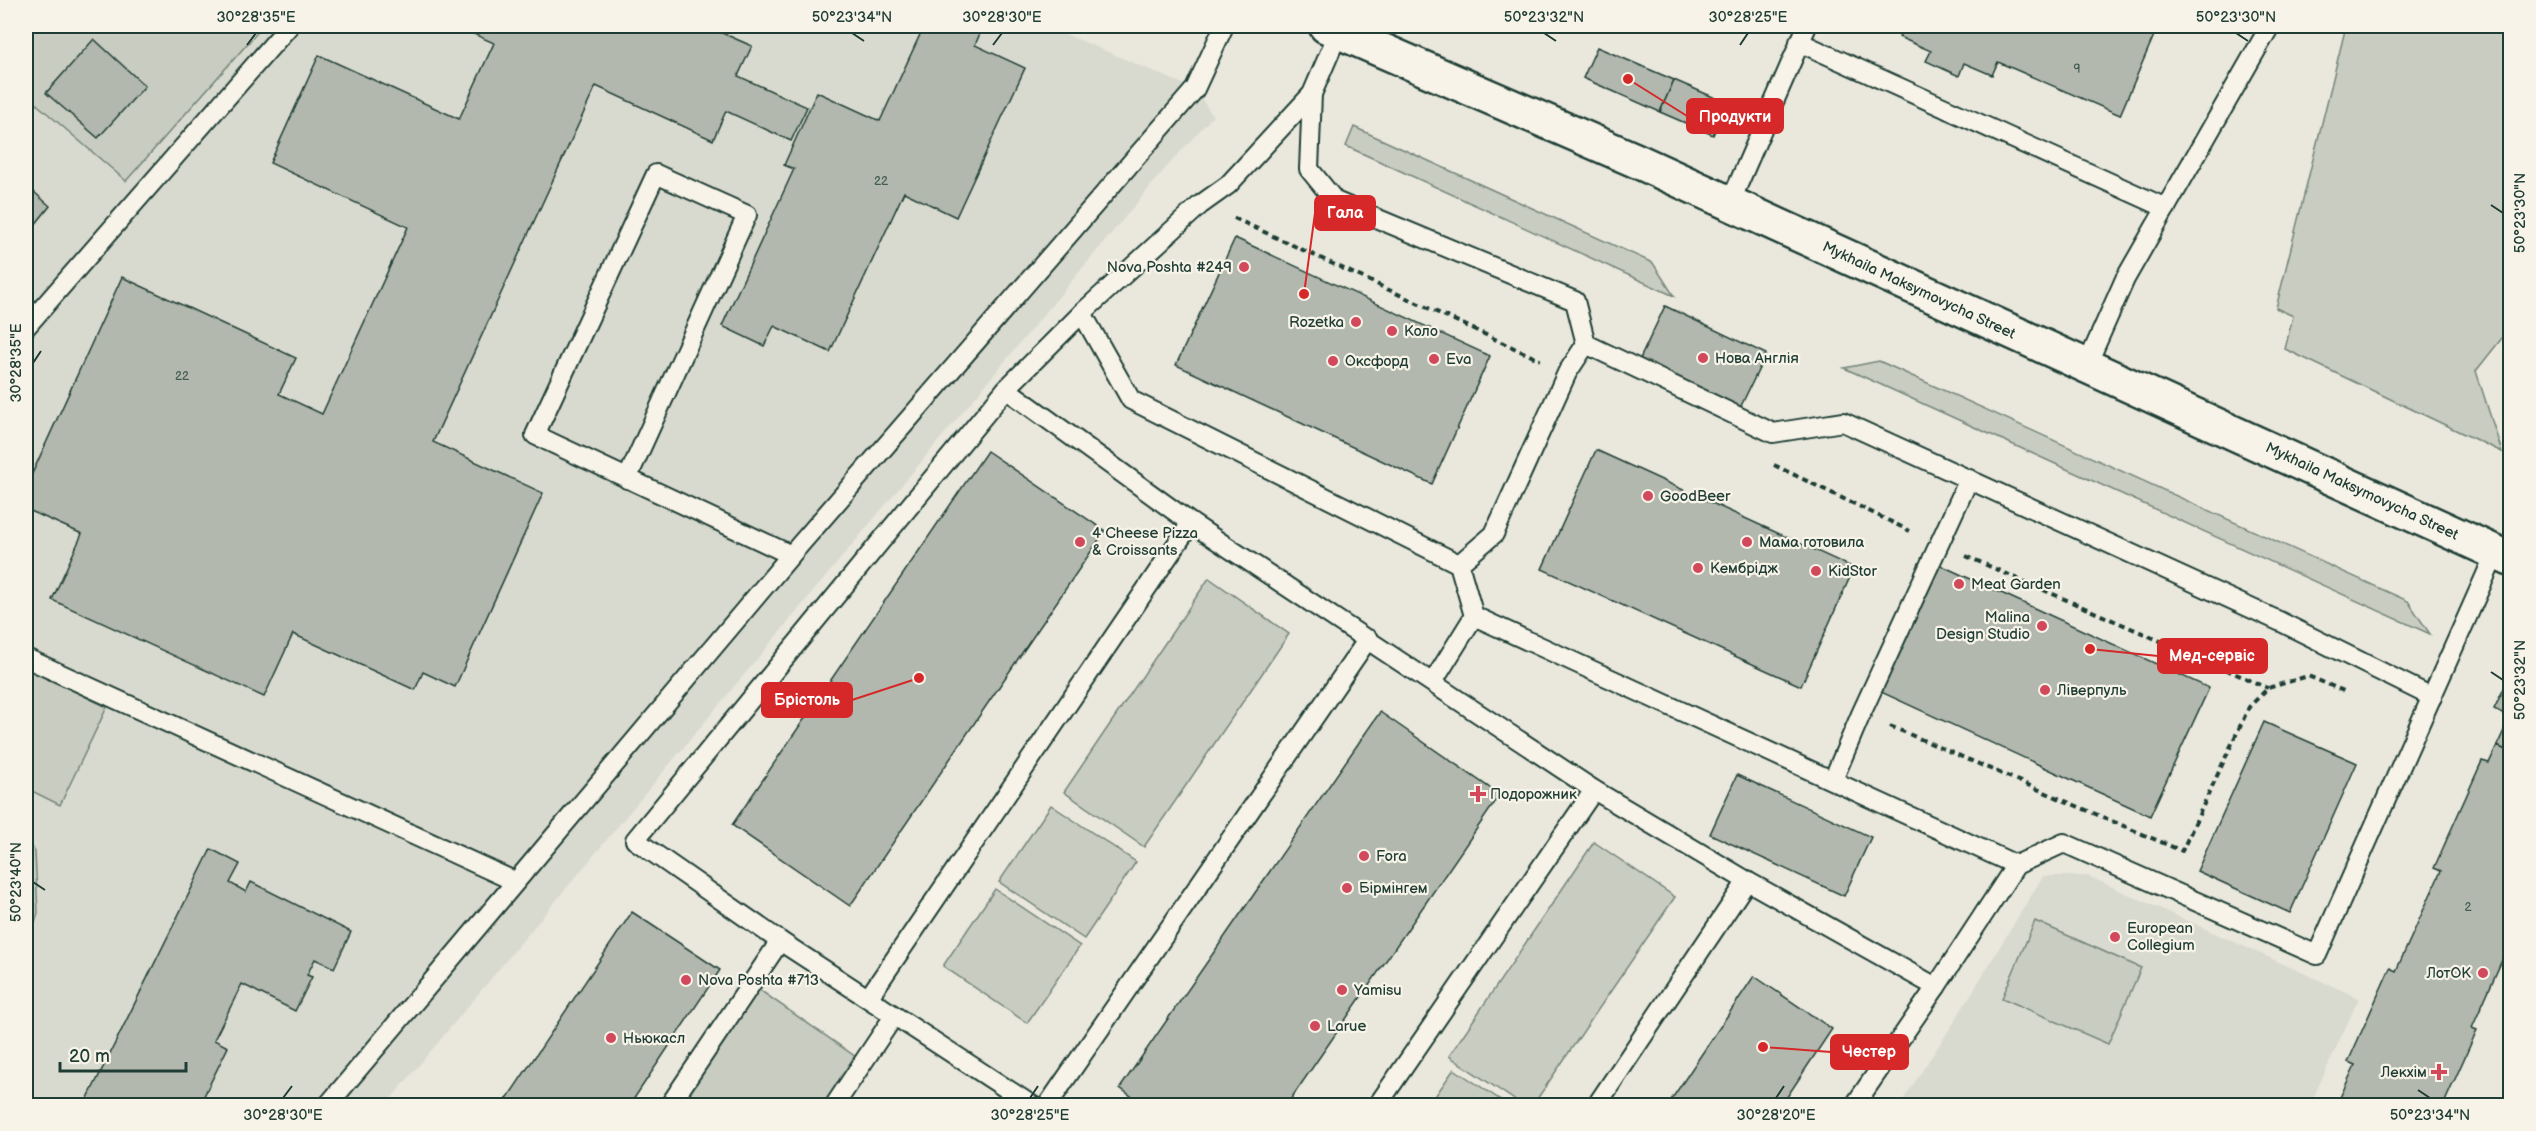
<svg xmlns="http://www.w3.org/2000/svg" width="2536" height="1131" font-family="'Balsamiq Sans',sans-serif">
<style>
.built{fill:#d9dacf}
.green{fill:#c8ccc1;stroke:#74847a;stroke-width:1.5}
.building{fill:#b2b8ae;stroke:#1f3d34;stroke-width:1.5}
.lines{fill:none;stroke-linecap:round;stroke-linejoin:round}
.lane-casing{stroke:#1f3d34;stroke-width:22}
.secondary-casing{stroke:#1f3d34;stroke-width:38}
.path{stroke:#1f3d34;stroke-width:4;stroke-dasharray:6 4.5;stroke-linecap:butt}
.lane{stroke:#f7f3e8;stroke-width:18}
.secondary{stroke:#f7f3e8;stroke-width:33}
.ticks{fill:none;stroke:#1f3d34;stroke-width:2}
.poi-dot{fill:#d1495b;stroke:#f7f3e8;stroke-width:2}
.labels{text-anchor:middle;stroke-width:4.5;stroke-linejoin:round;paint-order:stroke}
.number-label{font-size:12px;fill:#445c52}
.poi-label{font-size:15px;fill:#1f3d34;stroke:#f7f3e8;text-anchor:start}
.street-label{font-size:15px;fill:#1f3d34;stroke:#f7f3e8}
.leader{fill:none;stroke:#d62828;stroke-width:2}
.callout-dot{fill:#d62828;stroke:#f7f3e8;stroke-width:2}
.callout{fill:#d62828;stroke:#d62828;stroke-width:2}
.callout-label{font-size:16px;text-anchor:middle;font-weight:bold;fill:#fff}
.neatline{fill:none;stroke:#1f3d34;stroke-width:2}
.ticks-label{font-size:15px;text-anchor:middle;fill:#1f3d34}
</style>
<rect width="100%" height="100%" fill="#eae8dd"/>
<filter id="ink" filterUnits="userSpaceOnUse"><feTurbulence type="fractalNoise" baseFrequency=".0167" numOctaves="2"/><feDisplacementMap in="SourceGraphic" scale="12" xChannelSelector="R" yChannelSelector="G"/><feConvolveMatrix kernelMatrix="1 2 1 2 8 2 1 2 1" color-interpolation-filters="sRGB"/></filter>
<g filter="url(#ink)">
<g class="built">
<path d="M26 26H1047L1195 89 1213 116 1165 169 386 1105H26Z"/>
<path d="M2043 876H2088L2359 998 2310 1105 1899 1106 1951 1027Z"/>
</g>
<g class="green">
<path d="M26 26H263L126 181 26 95Z"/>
<path d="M2346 26H2510V328L2476 371 2502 452 2285 349 2293 316 2276 308Z"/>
<path d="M1354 127 1653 263 1674 296 1346 146Z"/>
<path d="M1879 361 2408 601 2430 634 1844 368Z"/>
<path d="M1209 578 1289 634 1144 847 1064 792Z"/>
<path d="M26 668 107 707 60 805 26 788Z"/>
<path d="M1051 805 1136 862 1084 939 999 882Z"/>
<path d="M26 835 35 852 38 913 26 948Z"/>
<path d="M1594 842 1675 897 1533 1105H1522L1449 1056Z"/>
<path d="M995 889 1080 946 1027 1023 943 966Z"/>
<path d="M2035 921 2141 968 2108 1044 2002 998Z"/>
<path d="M751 984 859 1059 834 1105 669 1106Z"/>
<path d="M1454 1069 1508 1105H1429Z"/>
</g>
<g class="building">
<path d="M456 26H706L752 46 738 76 807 107 791 141 726 111 713 140 596 86 433 442 543 493 455 687 423 672 415 690 293 634 264 697 52 600 82 534 26 509V487L122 277 296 358 279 394 322 414 408 227 270 163 319 55 459 119 494 43Z"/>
<path d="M924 26H978L983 27 975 45 1025 68 956 217 904 192 830 352 774 326 764 346 722 326 794 169 784 165 817 92 880 121Z"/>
<path d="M1904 26H2158L2120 115 1998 62 1992 75 1964 63 1959 76 1926 61 1931 51 1899 37Z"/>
<path d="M94 39 145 86 98 138 46 93Z"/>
<path d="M1597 47 1674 80 1660 112 1583 78Z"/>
<path d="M1674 80 1727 103 1713 135 1660 112Z"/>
<path d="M26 185 50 206 26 236Z"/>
<path d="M1235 238 1490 356 1432 484 1176 365Z"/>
<path d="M1665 306 1766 354 1740 408 1639 361Z"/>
<path d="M1596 450 1854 568 1801 686 1542 569Z"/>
<path d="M987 451 1105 531 850 906 732 825Z"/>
<path d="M1940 565 2209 688 2150 816 1881 692Z"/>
<path d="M2508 680 2510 682V717L2494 709Z"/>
<path d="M1380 712 1500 795 1286 1106H1145L1120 1088Z"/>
<path d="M2264 722 2357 763 2290 913 2197 871Z"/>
<path d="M2506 726 2510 728V752L2497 746Z"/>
<path d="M2497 746 2510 752V942L2472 1028 2477 1030 2443 1106H2345L2338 1102 2355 1065 2348 1062 2390 968 2396 971 2441 871 2434 868 2482 761 2489 763Z"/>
<path d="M1737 775 1871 837 1844 896 1710 834Z"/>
<path d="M211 849 240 864 230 883 246 892 251 882 351 932 334 968 315 959 307 975 312 977 295 1011 242 984 214 1040 228 1047 199 1106H84Z"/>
<path d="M632 912 720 970 629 1106H502Z"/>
<path d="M1754 976 1832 1029 1781 1106H1667Z"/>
</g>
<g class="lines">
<g class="lane-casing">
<g id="lane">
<path d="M1799 42 2166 208"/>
<path d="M1312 94 1309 169 1335 201 1575 301 1586 344 1773 433 1843 422 2281 622 2432 697"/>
<path d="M1730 203 1807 26"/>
<path d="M1082 313 1131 400 1459 564 1474 616 2016 865"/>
<path d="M26 327 289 26"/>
<path d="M2086 367 2125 279 2270 26"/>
<path d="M1006 389 1191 523 1594 790 1747 881 1936 987"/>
<path d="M627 479 747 215 656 174 535 435 791 555"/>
<path d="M1459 564 1494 534 1567 373 1586 344"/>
<path d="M26 658 514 881"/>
<path d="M1433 682 1474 616"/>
<path d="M1833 780 1861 714 1969 479"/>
<path d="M869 997 1191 523"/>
<path d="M327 1106 791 555 1195 89 1224 26"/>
<path d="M669 1106 780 941"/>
<path d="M834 1106 894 1016"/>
<path d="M1033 1106 780 941 635 840 1006 389 1082 313 1200 205 1228 185 1312 94 1339 31"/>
<path d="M1047 1106 1368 639"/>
<path d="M1377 1106 1594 790"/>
<path d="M1596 1106 1747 881"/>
<path d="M1854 1106 1936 987 2016 865 2064 843 2317 955 2496 552"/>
</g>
</g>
<g class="secondary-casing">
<path id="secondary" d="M1326 26 1635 160 2510 559"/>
</g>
<g class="path">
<path d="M1234 218 1540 360"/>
<path d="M1774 465 1910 531"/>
<path d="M1966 556 2268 688"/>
<path d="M1890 726 2182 851 2249 707 2268 688 2308 676 2346 692"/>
</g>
<use href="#lane" class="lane"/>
<use href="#secondary" class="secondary"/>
</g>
</g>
<path class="ticks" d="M852 33 864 41M1544 33 1556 41M2236 33 2248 41M247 45 256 33M993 45 1002 33M1740 45 1748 33M2491 205 2503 213M33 363 41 351M2491 672 2503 680M33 882 45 890M2418 1090 2430 1098M283 1098 292 1086M1030 1098 1038 1086M1776 1098 1784 1086"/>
<g class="poi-dot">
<circle cx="1244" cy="267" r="6"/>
<circle cx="1356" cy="322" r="6"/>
<circle cx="1392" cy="331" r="6"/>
<circle cx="1703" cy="358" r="6"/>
<circle cx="1434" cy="359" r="6"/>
<circle cx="1333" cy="361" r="6"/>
<circle cx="1648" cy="496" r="6"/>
<circle cx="1080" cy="542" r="6"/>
<circle cx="1747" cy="542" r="6"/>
<circle cx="1698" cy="568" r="6"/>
<circle cx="1816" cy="571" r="6"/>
<circle cx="1959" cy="584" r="6"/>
<circle cx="2042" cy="626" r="6"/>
<circle cx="2045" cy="690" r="6"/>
<path d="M1475 785h6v6h6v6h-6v6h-6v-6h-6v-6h6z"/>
<circle cx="1364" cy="856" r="6"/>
<circle cx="1347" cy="888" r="6"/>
<circle cx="2115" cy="937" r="6"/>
<circle cx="2483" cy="973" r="6"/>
<circle cx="686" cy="980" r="6"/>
<circle cx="1342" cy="990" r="6"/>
<circle cx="1315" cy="1026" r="6"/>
<circle cx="611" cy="1038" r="6"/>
<path d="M2436 1063h6v6h6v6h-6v6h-6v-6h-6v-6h6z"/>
</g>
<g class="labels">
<g class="number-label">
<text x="2077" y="73">9</text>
<text x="881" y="185">22</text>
<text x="182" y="380">22</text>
<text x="2468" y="911">2</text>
</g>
<g class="poi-label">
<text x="1232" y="272" text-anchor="end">Nova Poshta #249</text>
<text x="1344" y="327" text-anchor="end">Rozetka</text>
<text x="1404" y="336">Коло</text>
<text x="1715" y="363">Нова Англія</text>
<text x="1446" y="364">Eva</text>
<text x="1345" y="366">Оксфорд</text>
<text x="1660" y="501">GoodBeer</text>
<text x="1092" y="538">4 Cheese Pizza<tspan x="1092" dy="17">&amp; Croissants</tspan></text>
<text x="1759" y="547">Мама готовила</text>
<text x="1710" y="573">Кембрідж</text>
<text x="1828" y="576">KidStor</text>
<text x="1971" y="589">Meat Garden</text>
<text x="2030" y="622" text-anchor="end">Malina<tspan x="2030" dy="17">Design Studio</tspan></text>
<text x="2057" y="695">Ліверпуль</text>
<text x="1490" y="799">Подорожник</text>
<text x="1376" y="861">Fora</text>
<text x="1359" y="893">Бірмінгем</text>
<text x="2127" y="933">European<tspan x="2127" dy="17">Collegium</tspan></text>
<text x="2471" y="978" text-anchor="end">ЛотОК</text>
<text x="698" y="985">Nova Poshta #713</text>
<text x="1354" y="995">Yamisu</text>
<text x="1327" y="1031">Larue</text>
<text x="623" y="1043">Ньюкасл</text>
<text x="2427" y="1077" text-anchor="end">Лекхім</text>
</g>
<g class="street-label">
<text transform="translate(1919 290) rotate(25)" y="5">Mykhaila Maksymovycha Street</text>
<text transform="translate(2362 491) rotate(25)" y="5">Mykhaila Maksymovycha Street</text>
</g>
</g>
<path class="leader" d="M1628 79L1687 116M1304 294L1315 213M2090 649L2158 656M919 678L852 700M1763 1047L1831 1052"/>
<g class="callout-dot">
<circle cx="1628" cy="79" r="6"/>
<circle cx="1304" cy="294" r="6"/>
<circle cx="2090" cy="649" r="6"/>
<circle cx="919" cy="678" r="6"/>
<circle cx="1763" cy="1047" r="6"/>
</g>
<g class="callout">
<rect x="1687" y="99" width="96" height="34" rx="6"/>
<rect x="1315" y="196" width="60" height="34" rx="6"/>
<rect x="2158" y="639" width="109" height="34" rx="6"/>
<rect x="762" y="683" width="90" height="34" rx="6"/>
<rect x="1831" y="1035" width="77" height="34" rx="6"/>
</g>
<g class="callout-label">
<text x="1735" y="122">Продукти</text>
<text x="1345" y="218">Гала</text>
<text x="2212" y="661">Мед-сервіс</text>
<text x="807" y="705">Брістоль</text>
<text x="1869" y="1057">Честер</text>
</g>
<rect width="2536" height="1131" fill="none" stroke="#f7f3e8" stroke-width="66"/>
<path d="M60 1062v9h126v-9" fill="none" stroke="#1f3d34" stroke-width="3"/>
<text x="69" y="1062" font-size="18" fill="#1f3d34" stroke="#f7f3e8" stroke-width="4.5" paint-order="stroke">20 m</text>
<rect x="33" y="33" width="2470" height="1065" class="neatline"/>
<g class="ticks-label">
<text x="256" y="22">30°28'35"E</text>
<text x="852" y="22">50°23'34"N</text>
<text x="1002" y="22">30°28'30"E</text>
<text x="1544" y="22">50°23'32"N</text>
<text x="1748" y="22">30°28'25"E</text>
<text x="2236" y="22">50°23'30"N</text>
<text transform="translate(2520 213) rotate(-90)" y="5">50°23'30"N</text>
<text transform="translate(16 363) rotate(-90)" y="5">30°28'35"E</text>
<text transform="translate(2520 680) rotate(-90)" y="5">50°23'32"N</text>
<text transform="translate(16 882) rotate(-90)" y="5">50°23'40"N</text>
<text x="283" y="1120">30°28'30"E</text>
<text x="1030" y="1120">30°28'25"E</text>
<text x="1776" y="1120">30°28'20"E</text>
<text x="2430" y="1120">50°23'34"N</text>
</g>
</svg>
